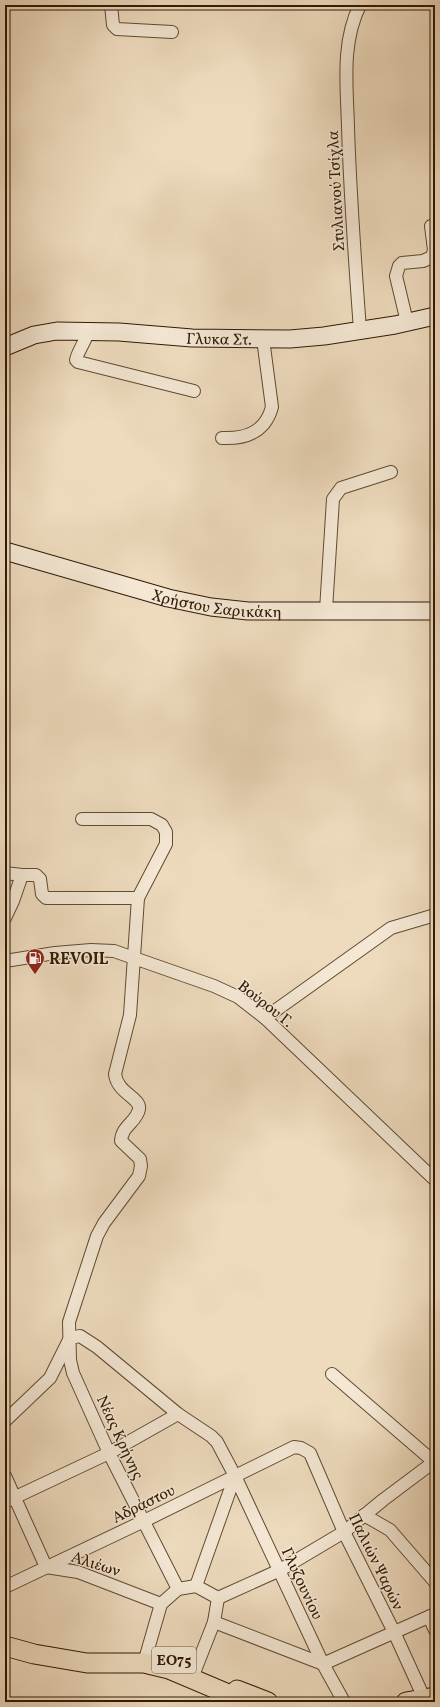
<svg xmlns="http://www.w3.org/2000/svg" width="440" height="1707" font-family="Vollkorn,serif">
<style>
.lines{fill:none;stroke-linecap:round;stroke-linejoin:round}
.street-casing{stroke:#604a32;stroke-width:14}
.secondary-casing{stroke:#311904;stroke-width:19}
.primary-casing{stroke:#311904;stroke-width:21}
.street{stroke:#f4e8d5;stroke-width:12}
.secondary{stroke:#f4e8d5;stroke-width:17}
.primary{stroke:#eedbbe;stroke-width:19}
.labels{text-anchor:middle;stroke-width:3;stroke-linejoin:round;paint-order:stroke}
.shield{fill:#f4e8d5;stroke:#6c5743;stroke-width:1}
.shield-label{font-size:15px;font-weight:bold;fill:#311904}
.street-label{font-size:16px;fill:#311904;stroke:#f4e8d5}
.poi-label{font-size:16px;font-weight:bold;fill:#311904;stroke:#f4e8d5;text-anchor:start}
</style>
<rect width="100%" height="100%" fill="#eedbbe"/>
<filter id="stains"><feTurbulence type="fractalNoise" baseFrequency=".005" numOctaves="4"/><feColorMatrix values="0 0 0 0 .2 0 0 0 0 .09 0 0 0 0 .02 0 0 0 .5 -.17"/></filter>
<radialGradient id="worn" r=".72"><stop offset=".6" stop-color="#630" stop-opacity="0"/><stop offset="1" stop-color="#630" stop-opacity=".3"/></radialGradient>
<g class="lines">
<g class="street-casing">
<g id="street">
<path d="M111 5 113 25 117 29 172 32"/>
<path d="M360 5C341 43 347 86 348 127 350 195 355 262 360 330"/>
<path d="M407 322 396 276 399 266 402 263 423 261 432 257 434 250 431 226"/>
<path d="M88 332C86 340 76 355 76 360L78 362 194 391"/>
<path d="M222 438C245 439 265 433 272 407L263 339"/>
<path d="M326 610 333 499 341 488 391 472"/>
<path d="M82 819H151L162 825 166 832V844L138 898 130 1015 115 1074C117 1093 141 1098 139 1109 137 1122 122 1125 121 1141L140 1159 141 1166 139 1176 104 1223 97 1236 69 1322 70 1360 73 1373 109 1453 178 1589"/>
<path d="M5 873 22 875H36L40 879 42 894 46 898H138"/>
<path d="M5 918 13 901 22 875"/>
<path d="M5 961 55 953 91 950 114 951 214 986 238 997 265 1018 435 1180"/>
<path d="M265 1018 391 928 435 915"/>
<path d="M332 1374 434 1462"/>
<path d="M5 1421 50 1378 70 1338 80 1336 97 1347 178 1414 211 1436 217 1442 235 1476 323 1664 344 1702"/>
<path d="M5 1476 46 1567 78 1572 161 1604"/>
<path d="M5 1502 109 1453 178 1414"/>
<path d="M364 1515 390 1530 435 1582"/>
<path d="M196 1586 235 1476"/>
<path d="M5 1587 144 1521 294 1447 301 1448 310 1453 344 1532 394 1632 424 1698"/>
<path d="M429 1617 435 1630"/>
<path d="M214 1622 323 1664 435 1614"/>
<path d="M144 1663 161 1604 178 1589 196 1586 218 1598 280 1570 344 1532 383 1500 435 1461"/>
<path d="M192 1678 214 1622 218 1598"/>
</g>
</g>
<g class="secondary-casing">
<g id="secondary">
<path id="s1" d="M5 347 34 335 57 331 119 332 192 338 290 339 324 336 395 325 435 316"/>
<path id="s2" d="M5 551 168 598 211 607 248 611H435"/>
</g>
</g>
<g class="primary-casing">
<g id="primary">
<path d="M5 1646 34 1654 87 1663H144L169 1669 247 1702"/>
<path d="M237 1690 268 1702"/>
<path d="M406 1702 435 1697"/>
</g>
</g>
<use href="#street" class="street"/>
<use href="#secondary" class="secondary"/>
<use href="#primary" class="primary"/>
</g>
<defs>
<g id="fuel-pin" transform="scale(1)"><path d="M0 17L-7.5 6A9.5 9.5 0 1 1 7.5 6Z" fill="#8f2418" stroke="#f4e8d5"/><path d="M-5.5-6h7V0h2V4h1.3V-2.5L3-4.5l.8-.8L6-3V5H2.5V1h-1V6h-7ZM-4.2-4.7v3.2H.2V-4.7Z" fill="#fff"/></g>
</defs>
<g fill-rule="evenodd">
<use href="#fuel-pin" x="35" y="958"/>
</g>
<g class="labels">
<rect class="shield" x="152" y="1647" width="44" height="26" rx="3"/>
<g class="shield-label">
<text x="174" y="1665">ΕΟ75</text>
</g>
<g class="street-label">
<text transform="translate(335 191) rotate(-93)" y="6">Στυλιανού Τσίχλα</text>
<text dy="6" stroke="none"><textPath href="#s1" startOffset="217">Γλυκα Στ.</textPath></text>
<text dy="6" stroke="none"><textPath href="#s2" startOffset="219">Χρήστου Σαρικάκη</textPath></text>
<text transform="translate(266 1003) rotate(38)" y="6">Βούρου Γ.</text>
<text transform="translate(121 1437) rotate(65)" y="6">Νέας Κρήνης</text>
<text transform="translate(143 1503) rotate(-26)" y="6">Αδράστου</text>
<text transform="translate(377 1561) rotate(64)" y="6">Παλιών Ψαρών</text>
<text transform="translate(96 1563) rotate(18)" y="6">Αλιέων</text>
<text transform="translate(303 1583) rotate(65)" y="6">Γλυζουνίου</text>
</g>
<g class="poi-label">
<text x="49" y="964">REVOIL</text>
</g>
</g>
<rect width="440" height="1707" fill="none" stroke="#eedbbe" stroke-width="20"/>
<rect x="6" y="6" width="428" height="1695" fill="none" stroke="#311904" stroke-width="2"/>
<rect x="10" y="10" width="420" height="1687" fill="none" stroke="#311904"/>
<rect width="100%" height="100%" filter="url(#stains)"/>
<rect width="100%" height="100%" fill="url(#worn)"/>
</svg>
